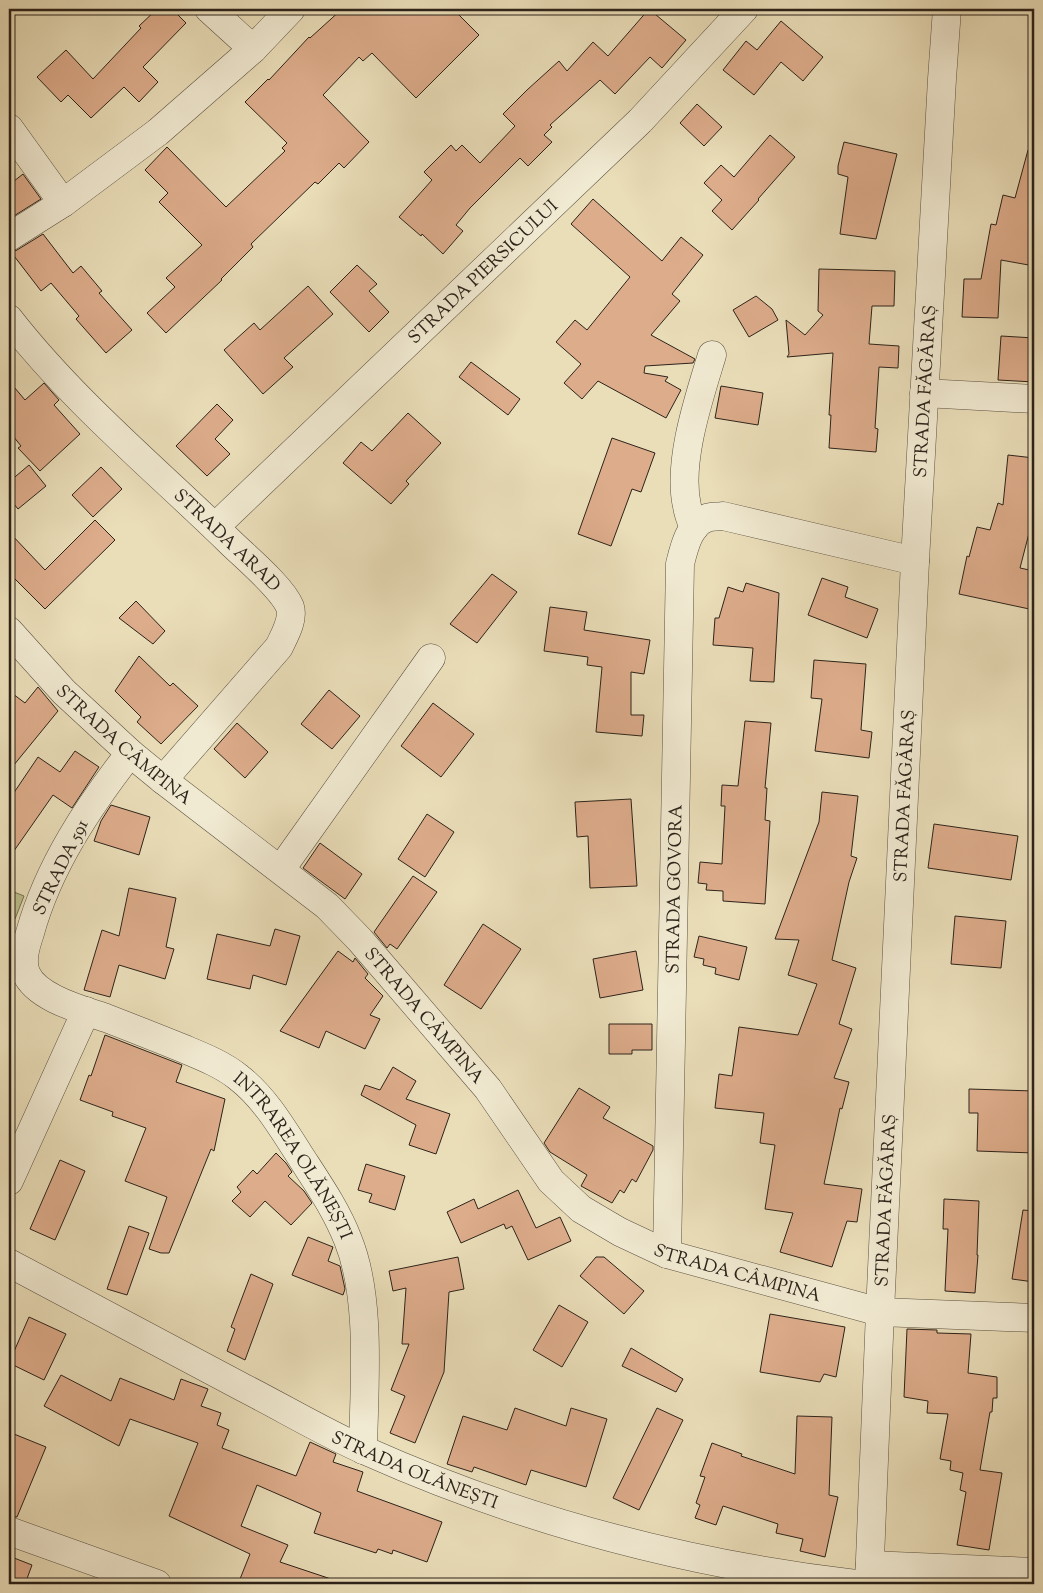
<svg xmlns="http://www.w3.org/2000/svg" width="1043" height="1593" font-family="'Sorts Mill Goudy',serif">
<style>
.green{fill:#bbc08c;stroke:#747253}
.building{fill:#ddac8b;stroke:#2c231a}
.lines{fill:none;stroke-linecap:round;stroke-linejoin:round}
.minor-casing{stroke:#5c5242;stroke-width:29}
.minor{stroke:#f1ead2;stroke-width:28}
.labels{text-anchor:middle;stroke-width:4;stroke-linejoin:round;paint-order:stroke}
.street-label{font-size:18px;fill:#2c231a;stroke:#f1ead2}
</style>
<rect width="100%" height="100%" fill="#eadeb9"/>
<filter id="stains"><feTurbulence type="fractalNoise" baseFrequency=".004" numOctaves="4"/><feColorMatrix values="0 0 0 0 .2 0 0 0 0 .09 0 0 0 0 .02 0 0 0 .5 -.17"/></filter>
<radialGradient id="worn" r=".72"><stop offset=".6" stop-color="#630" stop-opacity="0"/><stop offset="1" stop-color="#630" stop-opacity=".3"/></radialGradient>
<path class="green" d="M9 890 24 896 15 919 9 917Z"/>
<g class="building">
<path d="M157 9H172L186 23 143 67 158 82 139 102 124 87 91 118 68 95 61 102 37 77 66 50 93 79 141 28 139 26Z"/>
<path d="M342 9H453L479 35 416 98 372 53 363 61 359 57 323 95 369 142 344 168 339 163 318 184 315 182 251 244 253 247 221 279 222 280 166 333 147 313 175 287 166 278 202 245 159 202 168 193 145 170 167 147 226 207 285 151 282 148 287 143 245 102 268 79 269 80 309 37 310 38Z"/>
<path d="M649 9 686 40 662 68 650 57 615 94 600 80 550 125 552 127 544 135 552 142 528 166 520 158 470 208 456 225 463 231 443 254 422 234 421 236 399 217 432 180 424 172 451 145 456 151 462 145 480 163 515 126 503 114 527 90 559 61 567 71 593 42 608 56Z"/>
<path d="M781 21 823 57 803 81 781 62 754 95 723 70 746 41 757 50Z"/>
<path d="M697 104 722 127 704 146 680 123Z"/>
<path d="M770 135 795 157 758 199 759 200 732 230 712 211 722 200 704 183 721 165 734 177Z"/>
<path d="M844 142 897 154 876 239 840 234 848 177 838 174V166Z"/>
<path d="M1028 150 1034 151V266L1001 260 998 318 962 317 964 279H981L991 224 996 225 1003 195 1015 198Z"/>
<path d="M23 174 41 199 9 219V185Z"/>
<path d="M593 199 662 261 681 237 703 255 672 294 680 301 651 335 695 359 693 363 645 366 644 373 668 377 665 381 681 390 666 418 598 381 582 399 564 383 581 364 556 342 575 320 587 330 630 277 571 224Z"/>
<path d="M43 234 73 273 81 266 102 291 99 293 132 330 106 353 76 319 79 316 51 283 41 291 11 252 17 250Z"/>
<path d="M357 265 377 284 369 291 389 312 369 332 330 292Z"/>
<path d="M819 269 895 271 894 306H872L869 344 899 346 898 368 879 367 875 428 878 429 876 452 829 448 831 415H829L833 353 787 357 789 354 786 320 805 335 823 315 818 311Z"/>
<path d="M308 286 333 314 284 358 293 367 263 394 224 350 254 323 260 330Z"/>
<path d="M756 296 772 309 778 320 749 337 733 310Z"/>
<path d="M1001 336 1034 338V382L998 380Z"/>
<path d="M471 362 520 399 508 415 459 377Z"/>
<path d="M9 381 25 400 44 383 59 400 54 405 80 434 40 471 18 448 21 446 9 431Z"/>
<path d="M721 386 763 393 758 425 715 418Z"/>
<path d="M217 404 233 420 215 439 230 454 207 476 176 446Z"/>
<path d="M408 413 441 443 406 481 409 484 391 504 343 463 361 442 372 451Z"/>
<path d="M612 438 655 453 641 492 632 489 611 546 578 534Z"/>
<path d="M1008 455 1034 458V514L1020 568 1034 571V610L959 594 967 556 969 557 977 527 990 530 998 503 1003 505Z"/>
<path d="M29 465 46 486 18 509 9 498V482Z"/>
<path d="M101 467 122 489 93 517 72 495Z"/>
<path d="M95 520 115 540 45 609 9 573V532L45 570Z"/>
<path d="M492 574 517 592 477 643 450 624Z"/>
<path d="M822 578 848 587 845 597 878 609 867 638 808 615Z"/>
<path d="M746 583 779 593 774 682 750 681 753 648 713 645 715 618H719L728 587 743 592Z"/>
<path d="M136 601 165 631 153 644 119 618Z"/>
<path d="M550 607 587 612 584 630 650 640 644 674 631 672V715H644L642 736 596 732 602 667 587 665 588 657 544 651Z"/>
<path d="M139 656 170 686 173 683 198 706 161 744 137 722 141 717 115 691Z"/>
<path d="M814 660 866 664 861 730 872 732 869 758 815 751 822 699 811 698Z"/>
<path d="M38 687 58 711 9 771V691L25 703Z"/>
<path d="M329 690 360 716 332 749 301 724Z"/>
<path d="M433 703 474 734 441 777 401 746Z"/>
<path d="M745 721 771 723 765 788H767L765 820 770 821 765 904 723 901V891L706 890 707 884 698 883 700 862 722 864 725 806H721L722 785 738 786Z"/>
<path d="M237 723 268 752 245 778 214 749Z"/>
<path d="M75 751 99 767 72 808 53 795 9 858V800L38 757 60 772Z"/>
<path d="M822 792 858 796 851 856 857 858 849 882 832 960 856 968 839 1024 852 1029 834 1078 849 1082 842 1109 840 1108 824 1184 862 1189 857 1222 847 1221 832 1267 780 1252 793 1213 765 1209 775 1145 760 1143 764 1113 715 1108 719 1074 732 1076 739 1027 798 1035 817 984 788 975 799 940 775 939 819 822Z"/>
<path d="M631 799 637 886 590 888 588 836 577 837 575 802Z"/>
<path d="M111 805 150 817 139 855 94 841 101 821Z"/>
<path d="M427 814 454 832 425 877 398 859Z"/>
<path d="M934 824 1018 836 1011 880 928 868Z"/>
<path d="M320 843 362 874 345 899 303 868Z"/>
<path d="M413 876 437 892 397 949 390 944 387 948 374 932Z"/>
<path d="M129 888 176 898 166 947 174 949 165 979 119 965 110 997 84 990 102 930 119 936Z"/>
<path d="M955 916 1006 921 1001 968 951 964Z"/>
<path d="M483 924 521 949 481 1009 444 985Z"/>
<path d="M275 929 300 936 286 985 253 975 250 989 207 979 217 934 270 946Z"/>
<path d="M699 936 747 947 739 980 715 974 716 968 703 965 704 959 694 957Z"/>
<path d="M338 951 353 962 355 958 368 974 365 978 383 996 370 1015 380 1019 365 1049 326 1031 319 1048 280 1031Z"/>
<path d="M636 951 643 990 600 998 593 959Z"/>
<path d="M609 1024H652V1050H632V1054H609Z"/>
<path d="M105 1035 182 1065 176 1082 225 1099 214 1151 211 1149 169 1253H161L149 1249 167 1197 125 1181 146 1128 112 1116 113 1112 80 1100 89 1075 91 1076Z"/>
<path d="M393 1067 416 1081 406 1099 450 1114 436 1154 409 1145 416 1125 361 1095 365 1085 380 1090Z"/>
<path d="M579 1088 610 1107 603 1118 653 1146V1150L636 1182 632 1179 624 1193 620 1190 612 1203 581 1186 587 1175 550 1152 544 1143Z"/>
<path d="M969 1089 1034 1091V1153L977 1151 978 1113H969Z"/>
<path d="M276 1153 286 1163 292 1172 288 1176 304 1191 312 1203 291 1225 265 1201 250 1217 232 1201 241 1192 237 1187 253 1170 257 1174Z"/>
<path d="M60 1160 85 1171 55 1240 30 1229Z"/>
<path d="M366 1164 405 1176 395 1210 369 1202 372 1194 358 1190Z"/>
<path d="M518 1190 536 1228 560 1217 571 1241 528 1260 512 1226 506 1229 504 1224 461 1243 447 1212 474 1199 478 1209Z"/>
<path d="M944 1199 979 1201 977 1255H978L975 1293 945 1291 948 1229H943Z"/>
<path d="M1023 1210 1034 1211V1282L1012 1279Z"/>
<path d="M129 1226 149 1233 127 1295 107 1289Z"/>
<path d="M308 1237 333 1247 328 1261 340 1266 345 1289 343 1295 292 1275Z"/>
<path d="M458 1257 464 1289 449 1292 444 1372 415 1443 390 1433 405 1396 391 1390 409 1344H402L406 1288 393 1291 389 1271Z"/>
<path d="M596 1257H604L644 1291 624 1314 580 1276Z"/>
<path d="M251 1274 273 1284 245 1360 227 1351 235 1329 231 1327Z"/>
<path d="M559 1305 588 1322 562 1367 533 1350Z"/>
<path d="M770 1314 845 1327 836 1377 824 1374 820 1382 760 1372Z"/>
<path d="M29 1317 66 1334 44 1380 9 1363Z"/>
<path d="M907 1329 937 1330V1333L971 1334 968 1373 997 1377V1398H993L992 1412H990L980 1470 1002 1473 989 1550 957 1545 966 1492 960 1490 963 1473 950 1470 951 1461 940 1459 948 1414 927 1413 928 1401 904 1397Z"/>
<path d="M631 1348 683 1379 676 1392 622 1366Z"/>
<path d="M61 1375 111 1401 120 1378 174 1400 181 1379 208 1389 201 1406 221 1413 217 1425 229 1430 222 1448 296 1476 310 1442 336 1454 333 1462 363 1472 357 1491 442 1522 427 1562 393 1550 392 1554 378 1549 376 1553 314 1533 321 1513 257 1485 241 1526 288 1545 280 1562 334 1580V1584H238L250 1554 169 1516 198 1443 130 1419 119 1446 44 1406Z"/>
<path d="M515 1408 566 1426 571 1408 607 1419 586 1487 531 1470 526 1485 474 1467 472 1472 447 1464 463 1416 507 1430Z"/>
<path d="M657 1408 683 1420 639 1510 613 1498Z"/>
<path d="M797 1416 832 1417 829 1495 838 1497 825 1557 800 1551 803 1539 776 1533 778 1524 723 1506 716 1525 695 1518 700 1505 696 1503 705 1477 700 1476 712 1443 742 1454 741 1456 795 1474Z"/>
<path d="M9 1432 46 1447 17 1517 9 1516Z"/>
<path d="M9 1556 32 1565 25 1584H9Z"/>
</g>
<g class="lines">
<g class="minor-casing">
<g id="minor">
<path d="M209 9 253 49"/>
<path d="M9 128 63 203"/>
<path d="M9 237 63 203 158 132 253 49 291 9"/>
<path id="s1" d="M9 319C73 401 154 468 228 540 244 556 282 587 290 607 294 620 284 636 279 647L163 780"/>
<path d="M924 393 1034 399"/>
<path id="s2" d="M215 527 640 121 744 9"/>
<path d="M694 528C691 521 688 513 687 506 677 462 699 398 712 355"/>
<path id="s3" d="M9 631 64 692 130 753 163 780 327 906 360 940 488 1089 551 1181 581 1209 620 1232 667 1254 880 1312 1034 1318"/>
<path id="s4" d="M130 753C88 807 48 867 30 933 26 945 21 960 26 973 36 998 83 1010 106 1018 132 1028 157 1038 182 1048 201 1056 222 1064 238 1077 264 1097 281 1126 299 1154 317 1182 336 1209 348 1240 372 1299 364 1386 363 1450"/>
<path d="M281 869 431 658"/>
<path d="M9 1181 86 1011"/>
<path id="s5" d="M667 1254 680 564C684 548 689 524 707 518 711 516 718 517 723 516L915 561"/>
<path id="s6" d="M9 1263C87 1305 166 1346 244 1388 285 1409 325 1433 366 1451 523 1521 686 1564 856 1584"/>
<path d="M9 1531 157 1584"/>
<path d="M870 1565 1034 1572"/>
<path id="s7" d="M869 1584 880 1312 915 561 942 79 947 9"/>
</g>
</g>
<use href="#minor" class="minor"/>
</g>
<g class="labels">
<g class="street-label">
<text dy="6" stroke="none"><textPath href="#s2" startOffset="370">STRADA PIERSICULUI</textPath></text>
<text dy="6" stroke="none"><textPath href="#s7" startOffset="1194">STRADA FĂGĂRAȘ</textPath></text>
<text dy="6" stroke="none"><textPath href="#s1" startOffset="311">STRADA ARAD</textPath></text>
<text dy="6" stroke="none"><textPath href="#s3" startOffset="162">STRADA CÂMPINA</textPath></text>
<text dy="6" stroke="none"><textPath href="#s7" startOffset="789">STRADA FĂGĂRAȘ</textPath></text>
<text transform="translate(60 867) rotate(-64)" y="6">STRADA 591</text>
<text dy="6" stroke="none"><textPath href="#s5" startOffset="365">STRADA GOVORA</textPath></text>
<text dy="6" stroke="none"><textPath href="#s3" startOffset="568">STRADA CÂMPINA</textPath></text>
<text dy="6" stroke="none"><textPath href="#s4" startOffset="584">INTRAREA OLĂNEȘTI</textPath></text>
<text dy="6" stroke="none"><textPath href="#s7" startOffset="384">STRADA FĂGĂRAȘ</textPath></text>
<text dy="6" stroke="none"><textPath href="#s3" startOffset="988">STRADA CÂMPINA</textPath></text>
<text dy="6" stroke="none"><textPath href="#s6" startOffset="456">STRADA OLĂNEȘTI</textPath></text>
</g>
</g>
<rect width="1043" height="1593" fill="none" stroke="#eadeb9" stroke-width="30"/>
<rect x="10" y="10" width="1023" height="1573" fill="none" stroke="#2c231a" stroke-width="2.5"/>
<rect x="15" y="15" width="1013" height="1563" fill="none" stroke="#2c231a"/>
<rect width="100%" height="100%" filter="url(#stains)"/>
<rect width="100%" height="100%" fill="url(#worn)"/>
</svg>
